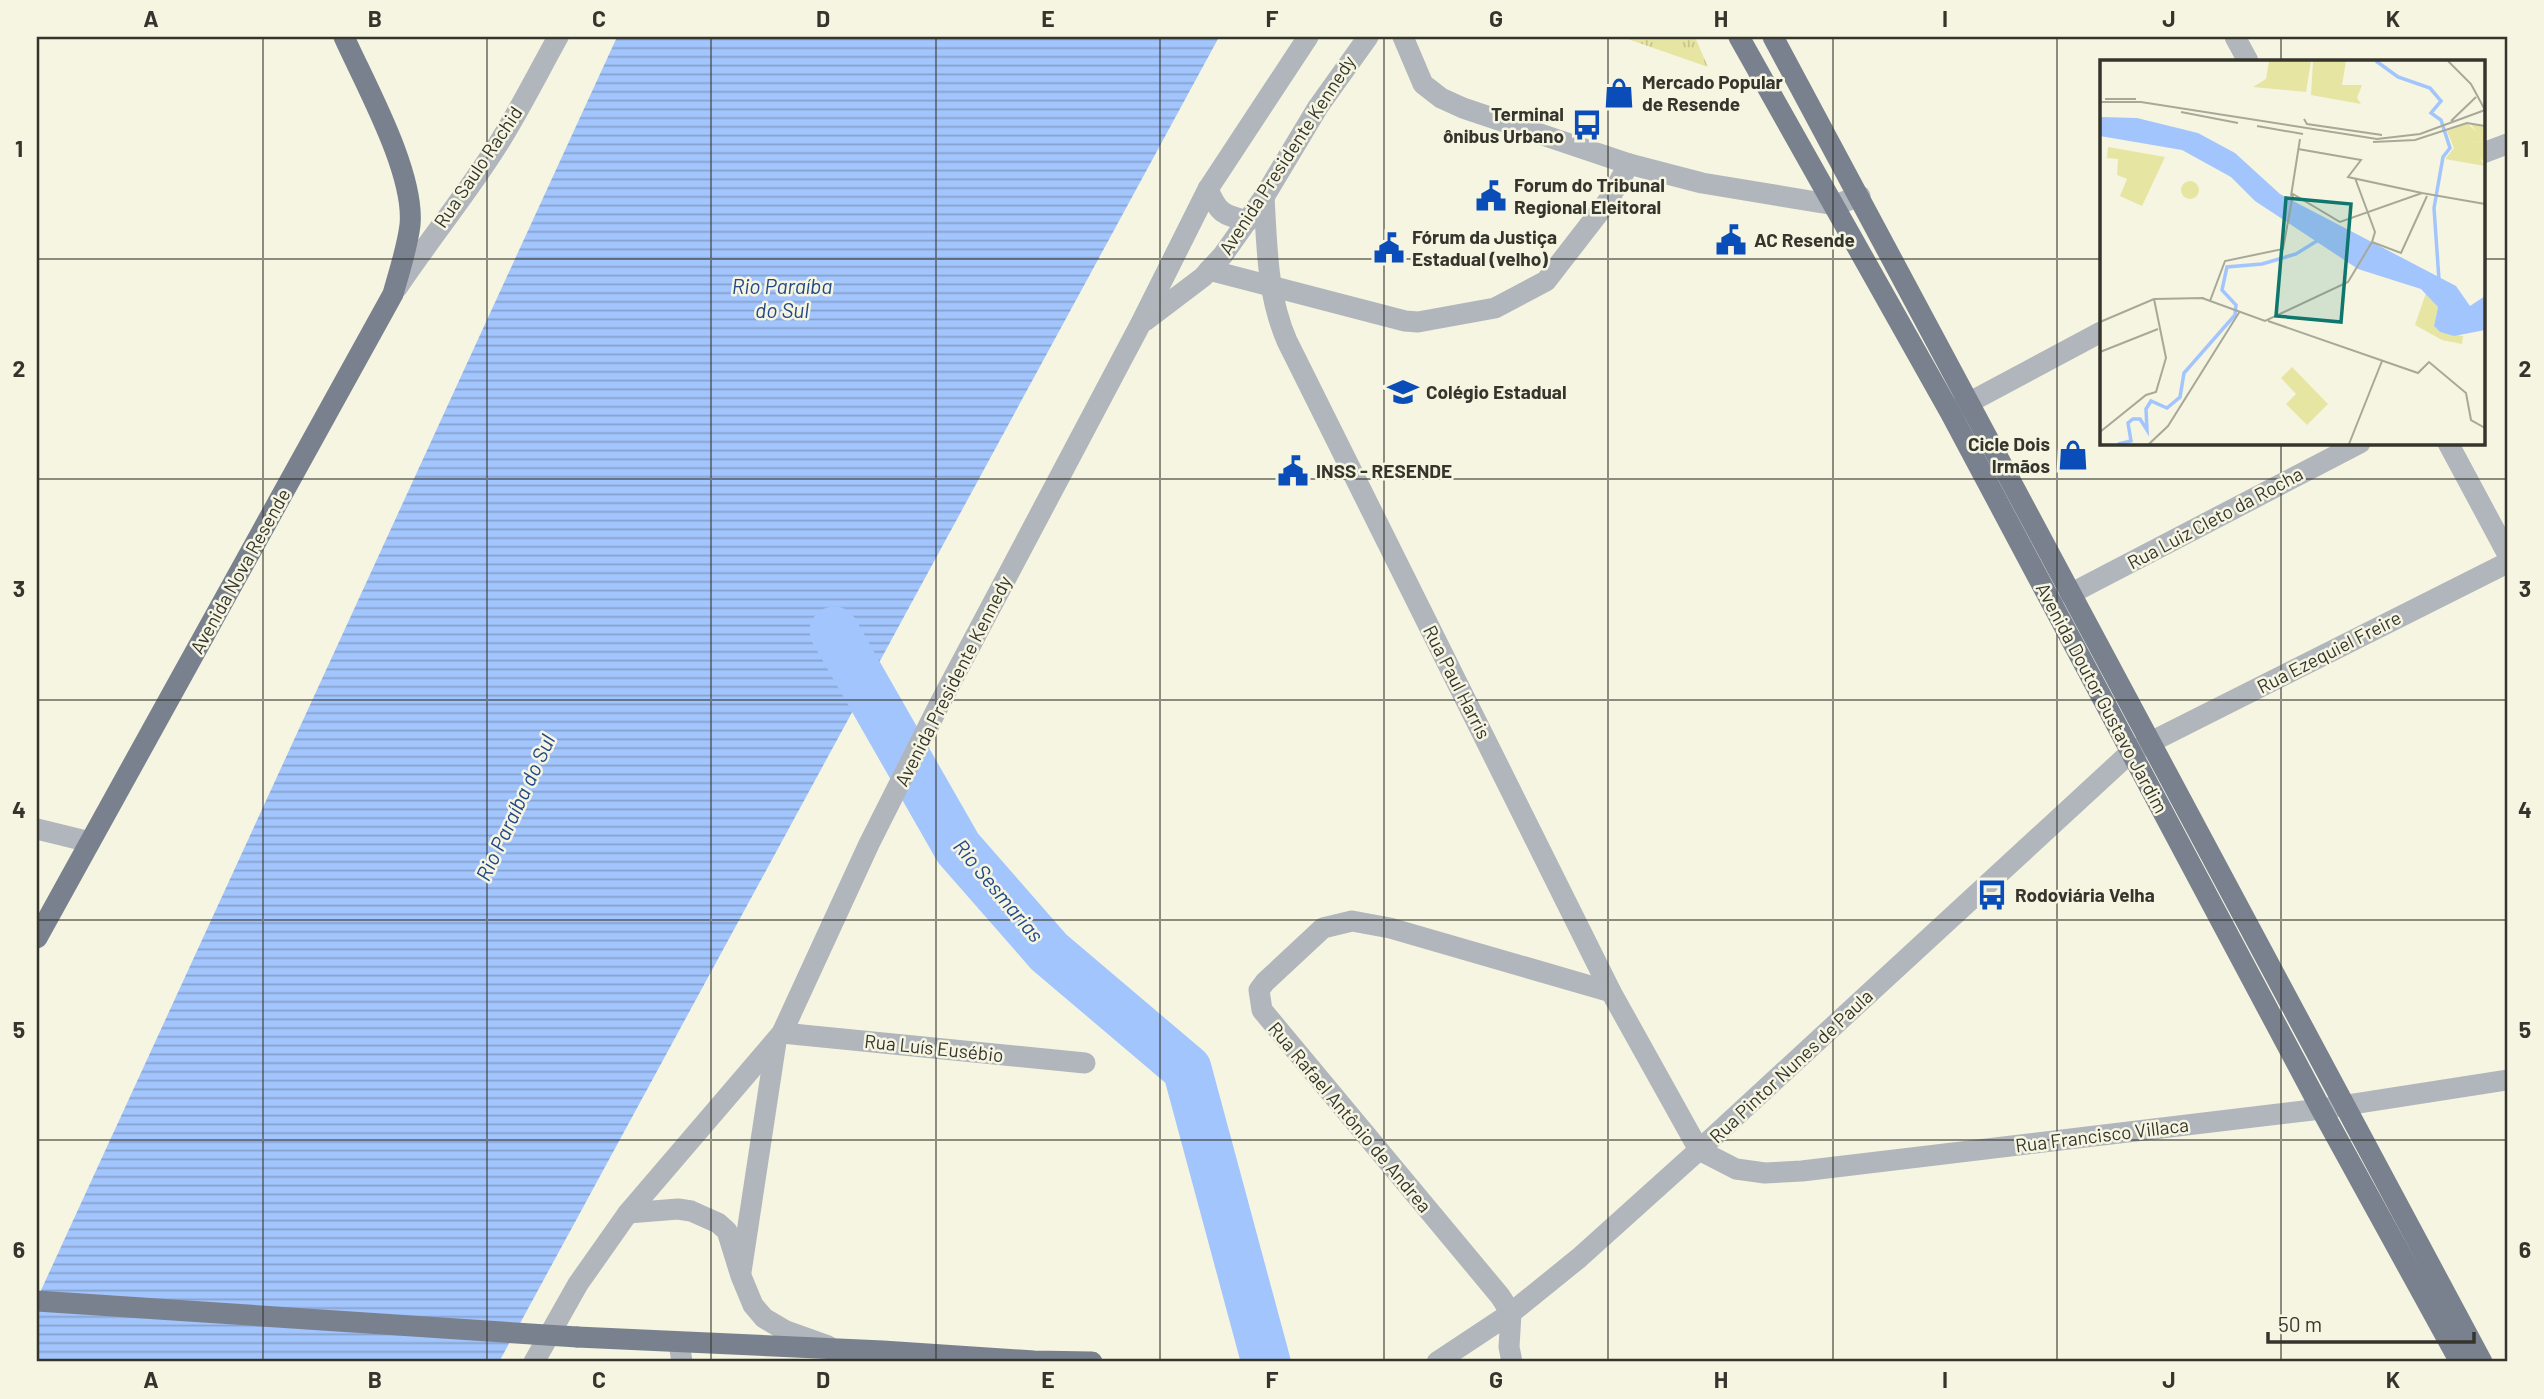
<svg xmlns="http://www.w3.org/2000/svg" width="2544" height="1399" font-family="Barlow,sans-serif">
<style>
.park{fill:url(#park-tufts)}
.water{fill:url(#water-rules)}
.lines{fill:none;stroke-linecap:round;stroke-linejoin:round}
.river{stroke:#a3c5fd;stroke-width:49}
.minor{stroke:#b1b5bc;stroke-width:21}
.major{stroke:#79818e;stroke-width:21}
.major-bridge{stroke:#79818e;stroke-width:21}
.grid{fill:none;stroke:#35352d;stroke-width:2;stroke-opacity:0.55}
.labels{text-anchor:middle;stroke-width:5;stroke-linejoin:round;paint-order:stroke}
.poi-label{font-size:19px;font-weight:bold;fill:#35352d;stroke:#f5f5e1;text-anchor:start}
.street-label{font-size:19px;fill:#35352d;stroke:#f5f5e1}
.water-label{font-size:21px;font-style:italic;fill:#22488a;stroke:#f5f5e1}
.inset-river{fill:none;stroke:#a3c5fd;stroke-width:3.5}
.inset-road{fill:none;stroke:#a8a899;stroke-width:2}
.view{fill:#0f766e;fill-opacity:0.15;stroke:#0f766e;stroke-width:3.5}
.inset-edge{fill:none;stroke:#35352d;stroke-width:3.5}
.neatline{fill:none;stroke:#35352d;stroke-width:2.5}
.grid-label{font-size:23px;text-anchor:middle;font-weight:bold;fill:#35352d}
</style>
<defs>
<pattern id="park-tufts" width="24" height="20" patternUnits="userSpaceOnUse" patternTransform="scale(1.75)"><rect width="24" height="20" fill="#e7e5a2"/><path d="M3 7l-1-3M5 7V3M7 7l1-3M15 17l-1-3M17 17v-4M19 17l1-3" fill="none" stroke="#c7c58c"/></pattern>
<pattern id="water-rules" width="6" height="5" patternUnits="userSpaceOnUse" patternTransform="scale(1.75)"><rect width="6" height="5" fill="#a3c5fd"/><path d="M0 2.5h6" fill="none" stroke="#86a1cd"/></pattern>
</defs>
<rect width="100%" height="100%" fill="#f5f5e1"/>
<path class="park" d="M1622 37H1695L1708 67Z"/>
<path class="water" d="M617 37H1219L499 1362H37V1299Z"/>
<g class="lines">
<path class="river" d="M834 631 958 848 1049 952 1187 1069 1266 1362"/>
<g class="minor">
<path d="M1403 37 1423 84 1441 98 1463 108 1629 164 1702 183 1835 205 1860 196"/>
<path d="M2235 37 2248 61"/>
<path d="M2483 153 2507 144"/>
<path d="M1208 189C1218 213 1223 215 1248 221"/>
<path d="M1264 197C1267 247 1267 295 1287 341L1611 992 1699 1150 1736 1169 1765 1173 1802 1171 2321 1109 2507 1080"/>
<path d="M1209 270 1405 321 1418 322 1495 308 1546 281 1608 201 1629 164"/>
<path d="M397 288C429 240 466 195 497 146 519 111 538 73 558 37"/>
<path d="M1145 321 1203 277 1223 255 1264 197 1318 107 1368 37"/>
<path d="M1955 410 2101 332"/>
<path d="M2448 443 2507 553"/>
<path d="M2070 594 2360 443"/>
<path d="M37 829 90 842"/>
<path d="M782 1033 1085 1063"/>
<path d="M628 1213 678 1209 691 1211 718 1223 727 1231 741 1276 753 1305 764 1318 786 1331 828 1346"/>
<path d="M741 1272 776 1042"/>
<path d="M679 1343 682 1362"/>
<path d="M534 1362 578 1284 628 1213 782 1033 869 844 940 703 1140 325 1208 189 1308 37"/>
<path d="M1437 1362 1511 1313 1579 1258 1699 1150 2131 752 2507 563"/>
<path d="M1512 1362 1509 1347 1511 1313 1500 1296 1262 1010 1259 990 1265 982 1323 928 1352 921 1390 928 1611 992"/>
</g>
<g class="major">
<path d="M1739 37 1950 412 2321 1109 2460 1362"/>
<path d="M1773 37 2482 1362"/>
<path d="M37 938 393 294C399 272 407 249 410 225 415 173 366 86 344 37"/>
<path d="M577 1337 883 1351 1034 1361 1092 1362"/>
</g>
<path class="major-bridge" d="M37 1301 577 1337"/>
</g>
<path class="grid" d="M263 37V1362M487 37V1362M711 37V1362M936 37V1362M1160 37V1362M1384 37V1362M1608 37V1362M1833 37V1362M2057 37V1362M2281 37V61M37 259H2101M2483 259H2507M2281 443V1362M37 479H2507M37 700H2507M37 920H2507M37 1140H2507"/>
<defs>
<g id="shop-bare" transform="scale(2.415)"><path d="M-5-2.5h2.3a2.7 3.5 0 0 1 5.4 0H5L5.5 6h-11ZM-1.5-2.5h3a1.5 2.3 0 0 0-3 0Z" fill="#0b4db8" stroke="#f5f5e1" stroke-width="2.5" paint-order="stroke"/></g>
<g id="bus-bare" transform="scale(2.415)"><path d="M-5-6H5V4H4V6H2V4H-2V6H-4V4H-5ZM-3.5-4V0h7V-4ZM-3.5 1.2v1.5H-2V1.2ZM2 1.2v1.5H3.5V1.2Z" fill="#0b4db8" stroke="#f5f5e1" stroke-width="2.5" paint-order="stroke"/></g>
<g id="civic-bare" transform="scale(2.415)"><path d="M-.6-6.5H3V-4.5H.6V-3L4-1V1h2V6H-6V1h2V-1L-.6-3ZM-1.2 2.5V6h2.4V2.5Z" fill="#0b4db8" stroke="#f5f5e1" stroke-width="2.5" paint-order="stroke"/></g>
<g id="school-bare" transform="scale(2.415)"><path d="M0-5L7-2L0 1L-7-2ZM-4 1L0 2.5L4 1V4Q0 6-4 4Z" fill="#0b4db8" stroke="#f5f5e1" stroke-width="2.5" paint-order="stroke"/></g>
</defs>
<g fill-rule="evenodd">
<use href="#shop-bare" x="1619" y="93"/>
<use href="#bus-bare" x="1587" y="125"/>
<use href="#civic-bare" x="1491" y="196"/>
<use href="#civic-bare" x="1731" y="240"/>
<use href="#civic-bare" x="1389" y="248"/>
<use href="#school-bare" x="1403" y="392"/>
<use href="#shop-bare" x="2073" y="455"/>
<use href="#civic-bare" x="1293" y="471"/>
<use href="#bus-bare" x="1992" y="895"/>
</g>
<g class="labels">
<g class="poi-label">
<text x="1642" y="89">Mercado Popular<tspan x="1642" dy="22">de Resende</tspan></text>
<text x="1564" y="121" text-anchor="end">Terminal<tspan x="1564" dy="22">ônibus Urbano</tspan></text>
<text x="1514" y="192">Forum do Tribunal<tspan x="1514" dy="22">Regional Eleitoral</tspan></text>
<text x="1412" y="244">Fórum da Justiça<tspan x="1412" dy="22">Estadual (velho)</tspan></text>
<text x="1754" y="247">AC Resende</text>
<text x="1426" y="399">Colégio Estadual</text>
<text x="2050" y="451" text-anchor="end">Cicle Dois<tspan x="2050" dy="22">Irmãos</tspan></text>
<text x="1316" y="478">INSS - RESENDE</text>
<text x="2015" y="902">Rodoviária Velha</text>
</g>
<g class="street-label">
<text transform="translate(1287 155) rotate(-57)" y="7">Avenida Presidente Kennedy</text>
<text transform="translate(478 167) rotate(-56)" y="7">Rua Saulo Rachid</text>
<text transform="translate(2215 518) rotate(-28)" y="7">Rua Luiz Cleto da Rocha</text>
<text transform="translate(240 571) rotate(-61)" y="7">Avenida Nova Resende</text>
<text transform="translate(2329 652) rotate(-27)" y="7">Rua Ezequiel Freire</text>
<text transform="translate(953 681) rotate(-63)" y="7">Avenida Presidente Kennedy</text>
<text transform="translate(1457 682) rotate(63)" y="7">Rua Paul Harris</text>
<text transform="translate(2102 698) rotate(62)" y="7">Avenida Doutor Gustavo Jardim</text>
<text transform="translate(934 1048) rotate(6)" y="7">Rua Luís Eusébio</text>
<text transform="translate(1791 1066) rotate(-43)" y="7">Rua Pintor Nunes de Paula</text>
<text transform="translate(1350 1117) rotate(50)" y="7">Rua Rafael Antônio de Andrea</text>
<text transform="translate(2102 1135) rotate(-7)" y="7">Rua Francisco Villaca</text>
</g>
<g class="water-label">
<text x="782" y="294">Rio Paraíba<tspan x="782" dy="24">do Sul</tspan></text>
<text transform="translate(516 808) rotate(-65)" y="7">Rio Paraíba do Sul</text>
<text transform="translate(998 891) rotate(50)" y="7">Rio Sesmarias</text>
</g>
</g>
<g transform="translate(2100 60)">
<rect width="385" height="385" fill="#f5f5e1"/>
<path d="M169 1H211L206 32 153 27 166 19ZM213 1H246L242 25H262L257 38 261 44 211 35ZM367 63 382 77 383 81 373 82 372 88 385 106 345 99 354 88 347 71Z" fill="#e7e5a2"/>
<path d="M370 63 385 67V102L370 93 372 82 383 81Z" fill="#e7e5a2"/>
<path d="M192 307 228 344 207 365 186 344 196 334 181 318Z" fill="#e7e5a2"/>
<path d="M8 87 65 97 42 146 20 136 27 119 17 115 18 99 7 98ZM326 233 338 247 334 266 340 272 363 276 362 284 342 280 315 265Z" fill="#e7e5a2"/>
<path d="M81 130a9 9 0 1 1 18 0a9 9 0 1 1-18 0Z" fill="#e7e5a2"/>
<path d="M0 57 37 58 98 73 135 93 180 134 356 226 370 246 385 236V270L354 276 340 272 334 266 338 247 321 229 258 209 155 141 131 117 82 90 0 76Z" fill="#a3c5fd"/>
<path class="inset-river" d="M276 1 298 17 330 28 341 41 331 53 341 60 350 88 343 97 334 148 339 220M18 384 31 381 28 363 33 359H40L47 370 46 349 51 341 67 348 80 337 84 313 135 255 136 245 122 230 127 207 162 204 196 194 220 179"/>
<path class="inset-road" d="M348 1 371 24 385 50M5 39H36M0 42H41L277 79 320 74 385 50M81 52 138 63M204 59 207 64 282 75M351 61 376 37M157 66 203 74M273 82 315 80 367 63 385 66M198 89 261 100 248 117 322 133M255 118 275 172 272 182M191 136 200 79M102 238 165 261 248 222 272 182 301 193 327 136M110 241 125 201 183 189 193 134 240 162 322 133 385 144M168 261 318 313 329 302 366 333 371 360 385 368M0 262 54 239 104 238M0 292 58 269M0 372 46 335 56 332 66 298 54 239M49 384 68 366 140 251M249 384 282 301"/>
<path class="view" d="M186 138 251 144 241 262 176 256Z"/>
<rect width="385" height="385" class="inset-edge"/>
</g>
<rect width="2544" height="1399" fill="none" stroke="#f5f5e1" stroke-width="77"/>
<path d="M2268 1332v10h206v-10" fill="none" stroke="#35352d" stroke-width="3.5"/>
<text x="2278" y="1332" font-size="21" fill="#35352d" stroke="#f5f5e1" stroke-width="5" paint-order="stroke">50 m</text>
<rect x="38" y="38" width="2468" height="1322" class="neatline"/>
<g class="grid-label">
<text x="151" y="27">A</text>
<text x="375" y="27">B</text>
<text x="599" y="27">C</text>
<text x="823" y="27">D</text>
<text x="1048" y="27">E</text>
<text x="1272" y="27">F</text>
<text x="1496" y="27">G</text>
<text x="1721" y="27">H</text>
<text x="1945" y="27">I</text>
<text x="2169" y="27">J</text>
<text x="2393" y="27">K</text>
<text x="19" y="157">1</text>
<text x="2525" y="157">1</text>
<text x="19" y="377">2</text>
<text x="2525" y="377">2</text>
<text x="19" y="597">3</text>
<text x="2525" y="597">3</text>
<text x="19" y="818">4</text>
<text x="2525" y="818">4</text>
<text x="19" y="1038">5</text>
<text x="2525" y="1038">5</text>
<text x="19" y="1258">6</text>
<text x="2525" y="1258">6</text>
<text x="151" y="1388">A</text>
<text x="375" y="1388">B</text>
<text x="599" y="1388">C</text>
<text x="823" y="1388">D</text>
<text x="1048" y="1388">E</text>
<text x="1272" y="1388">F</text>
<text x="1496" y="1388">G</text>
<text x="1721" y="1388">H</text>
<text x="1945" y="1388">I</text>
<text x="2169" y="1388">J</text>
<text x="2393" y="1388">K</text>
</g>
</svg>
